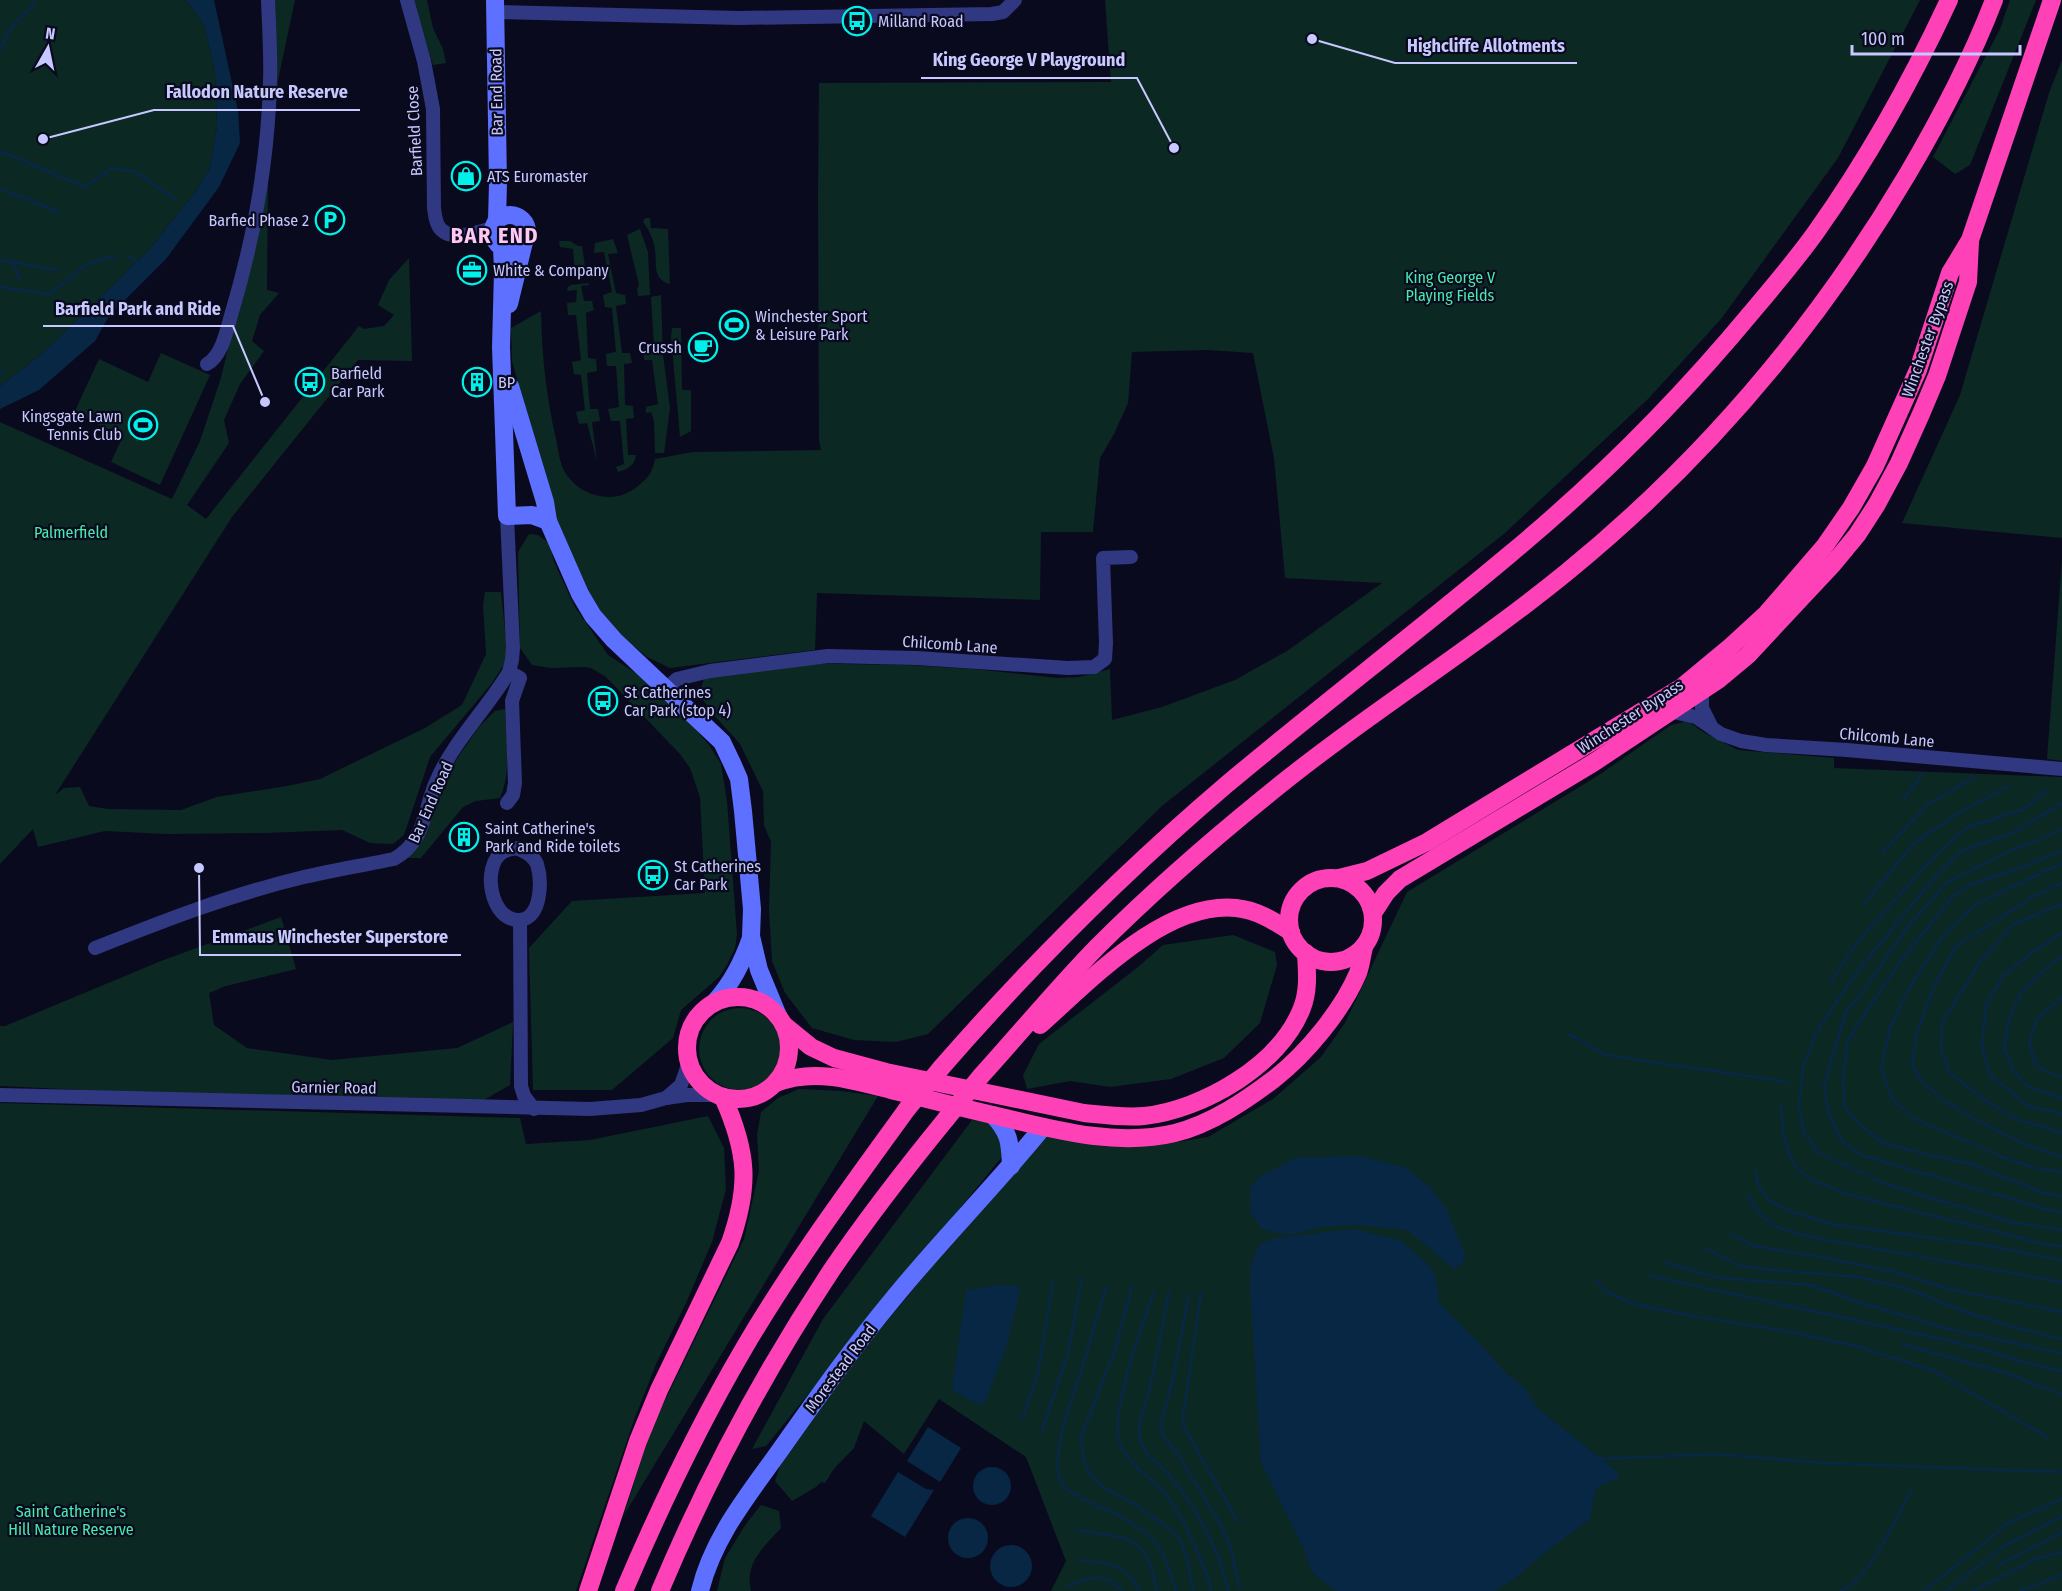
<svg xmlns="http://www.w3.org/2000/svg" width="2062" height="1591" font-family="'Fira Sans Condensed',sans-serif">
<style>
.green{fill:#0c2823}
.water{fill:#072744}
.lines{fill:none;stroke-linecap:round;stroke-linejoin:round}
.stream{stroke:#072744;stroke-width:3}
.street{stroke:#303882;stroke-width:14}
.secondary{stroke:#5d70ff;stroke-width:18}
.highway{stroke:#ff41b7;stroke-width:18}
.highway-bridge{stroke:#ff41b7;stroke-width:18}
.labels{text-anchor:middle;stroke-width:4.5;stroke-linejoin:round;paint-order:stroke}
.poi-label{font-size:16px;fill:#c6c8ff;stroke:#0a0a1e;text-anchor:start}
.street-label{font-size:16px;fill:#c6c8ff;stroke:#0a0a1e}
.park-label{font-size:16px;fill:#48eaab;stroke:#0a0a1e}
.district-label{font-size:22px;font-weight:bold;letter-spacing:1.5px;fill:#ffc8f3;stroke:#0a0a1e}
.leader{fill:none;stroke:#c6c8ff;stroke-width:2}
.callout-dot{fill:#c6c8ff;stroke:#0a0a1e;stroke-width:2}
.callout-label{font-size:18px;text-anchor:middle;font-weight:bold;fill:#c6c8ff;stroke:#0a0a1e;stroke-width:4.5;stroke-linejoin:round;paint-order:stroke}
</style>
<rect width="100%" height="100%" fill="#0a0a1e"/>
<g class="green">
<path d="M0 0H185L191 6 204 25 215 72 217 126 210 168 195 192 149 250 43 353 0 386Z"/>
<path d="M274 0H295L278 80 268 178 267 290 279 293 260 315 252 341 264 351 240 384 224 420 229 443 187 505 206 519 359 326 364 329 384 326 394 315 378 305 389 280 409 258 412 361 358 360 232 517 55 795 64 788 80 787 89 806 108 809 181 810 217 797 287 786 320 779 425 728 462 705 486 654 483 605 485 592H501L508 658 492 683 430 757 404 835 393 844 370 843 342 830 266 833 167 834 105 831 38 847 33 829 0 864V422L172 499 200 441 221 378 258 219 269 18 275 15Z"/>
<path d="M413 0H427L433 28 443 49 446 63 433 65Z"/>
<path d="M1105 0H1920L1838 158 1721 319 1649 398 1505 533 1162 806 928 1034 896 1042 854 1040 812 1028 785 993 772 961 769 910 771 842 764 825 763 791 740 744 713 714 699 694 704 679 777 663 907 665 973 669 1058 678 1079 677 1110 669 1112 720 1162 707 1235 680 1287 651 1382 583 1285 578 1274 458 1253 353 1208 350 1132 352 1128 403 1114 434 1100 458 1093 532H1041L1040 600 817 593 815 650 670 668 647 657 612 628 582 588 554 513 512 361 511 328 541 311C542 357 546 395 556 439 558 450 560 465 566 474 577 491 599 500 618 496 630 494 645 482 651 472 653 468 654 463 655 459L693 452 821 450 819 440 818 194 819 83 1111 82Z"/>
<path d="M2010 0H2036L1970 165 1955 174 1933 157 2000 29Z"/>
<path d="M2062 60V538L1902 523 1960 395 2049 93Z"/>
<path d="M645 218H650L651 228 668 229 670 283 669 284C652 278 657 264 655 250 654 240 649 230 643 222Z"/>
<path d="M640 229 648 252 650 295 638 296 637 289 639 285 627 235Z"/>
<path d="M613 239 618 253 608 254 616 293 625 295 626 304 616 306 622 353H630L632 363 624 364 625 405 633 406 634 418 626 419 628 455H636C635 466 627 469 618 472L616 467 624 464 620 421H611L608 409 619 407 616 366H607L606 354 616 352 612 308 605 307 603 295 612 292 604 252 594 253 595 243Z"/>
<path d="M559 241H570L578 246H582L585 266 581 272 575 274 573 249 560 247Z"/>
<path d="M588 283 589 285 581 286 584 301H592L594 310 586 313 588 358 596 359 597 371 587 373 590 409H598L600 421 592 422 597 461 587 423 579 424 576 412 585 410 581 375 574 374 572 362 581 360 576 315H568L567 303 576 302 577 290 567 291 568 287 571 285Z"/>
<path d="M661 295 663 355 670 408 664 453H655L654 421 651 412 646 413V407L658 404 652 360H644L643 348 654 346 651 297Z"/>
<path d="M672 328H681L682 390H691V431L680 437 671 336Z"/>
<path d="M161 353 210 375 160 485 111 462 123 436 74 413 99 359 148 382Z"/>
<path d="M529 534 538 535 549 543 554 562 575 607 608 655 645 679 681 712 709 745 721 764 727 801 737 935 735 948 727 965 719 977 681 1010 673 1038 612 1090H533L529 948 572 901 705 893 700 797 690 768 680 754 606 677 591 668 584 667 551 668 532 665 520 648 518 552Z"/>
<path d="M2062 559V761L2047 759Z"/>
<path d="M505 709C506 738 512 771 500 798L476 801 463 807 421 858H401L434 806 452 766 479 727 495 711Z"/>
<path d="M1688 721 1703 732 1738 750 1834 758V768L2062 777V1591H1051L1066 1561 1026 1457 939 1399 904 1454 864 1421 854 1448 833 1470 825 1483 821 1482 816 1487 792 1501 775 1481 780 1466 858 1356 949 1246 1045 1136 1108 1147 1178 1142 1208 1137 1273 1099 1321 1057 1345 1023 1407 892 1599 775 1671 725Z"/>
<path d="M281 917 296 969 226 986 209 993 214 1025 247 1048 332 1060 457 1048 513 1022 510 1085 482 1101 165 1094 0 1086V1026H5L161 961Z"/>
<path d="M1233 935 1275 952 1277 965 1260 1023 1224 1058 1171 1079 1110 1087 1070 1081 1027 1089 1023 1075 1039 1044 1138 967 1163 945Z"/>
<circle cx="740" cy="1049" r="41"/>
<path d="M799 1089 841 1091 878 1096 624 1515 651 1429 744 1239 759 1171 757 1135 761 1112 778 1098Z"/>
<path d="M0 1103 520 1118 526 1144 590 1140 708 1116 724 1148 726 1189 712 1242 686 1303 657 1362 634 1420 576 1591H0Z"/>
<path d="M972 1120 993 1123 1003 1146 1001 1158 766 1446 752 1449 823 1319Z"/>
<path d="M761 1505 779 1511 781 1528C764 1547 744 1563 751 1591H717L725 1558 746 1524Z"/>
</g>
<g class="water">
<path d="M185 0H214L238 111 240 143 219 187 166 259 109 316 95 341 39 390 0 409V386L43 353 149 250 195 192 210 168 217 126 215 72 204 25 191 6Z"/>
<path d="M1360 1156 1405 1167 1431 1188 1446 1208 1465 1254 1462 1264 1454 1269 1407 1230 1358 1225 1323 1227 1288 1235 1262 1229 1251 1214 1250 1188 1260 1176 1296 1158Z"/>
<path d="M1355 1229 1400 1240 1430 1266 1436 1277 1439 1303 1480 1344 1507 1374 1524 1387 1537 1408 1618 1472V1478L1596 1488 1589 1520 1538 1558 1513 1580 1494 1591H1337L1322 1581 1311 1571 1306 1554 1261 1462 1250 1286 1251 1264 1259 1245 1274 1238Z"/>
<path d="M998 1285 1020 1286V1292L1006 1347 985 1403 979 1405 952 1390 966 1290Z"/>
<path d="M928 1427 961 1448 940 1482 907 1461Z"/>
<circle cx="992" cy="1486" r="19"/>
<path d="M898 1472 926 1489 934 1490 905 1537 871 1516Z"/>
<circle cx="968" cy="1538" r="20"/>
<circle cx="1011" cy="1566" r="21"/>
</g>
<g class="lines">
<g class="stream">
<path d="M0 50 12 26 31 7 35 0"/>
<path d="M0 151 85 187 112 168 136 172 175 199"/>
<path d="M0 189 59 212"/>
<path d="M129 256 139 264"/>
<path d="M0 260 57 270"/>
<path d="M13 262 20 279"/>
<path d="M0 287 49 294 87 264 115 256"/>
<path d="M0 371 4 372"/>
<path d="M1903 800 1922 774"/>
<path d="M2062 803 2014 832 1960 852 1935 877 1858 970 1819 1028 1803 1067 1799 1107 1804 1132 1819 1153 1888 1185 2015 1223 2062 1230"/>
<path d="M2062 830 2012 850 1947 882 1906 929 1859 997 1846 1011 1824 1086 1829 1114 1842 1142 1864 1156 2053 1211 2062 1212"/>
<path d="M2062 851 2009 872 1969 885 1952 897 1900 962 1860 1021 1848 1041 1843 1079 1844 1106 1864 1128 1882 1142 1920 1153 1968 1163 2044 1193 2062 1196"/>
<path d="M1882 853 1927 805 1973 778"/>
<path d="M2062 863 1975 905 1945 933 1906 993 1890 1028 1881 1069 1892 1099 1913 1118 2000 1156 2035 1168 2062 1172"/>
<path d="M2062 883 2034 896 1956 946 1935 984 1917 1033 1912 1064 1921 1080 1943 1100 1973 1118 2014 1139 2055 1155 2062 1156"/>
<path d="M1864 904 1914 843 1960 812 2009 786"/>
<path d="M2062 904 2014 924 1979 963 1942 1023 1941 1052 1950 1073 1989 1103 2016 1119 2062 1133"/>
<path d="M2062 933 2031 953 2003 976 1986 1005 1982 1047 1990 1075 2028 1106 2062 1114"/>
<path d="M2062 957 2047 967 2021 992 2009 1019 2004 1049 2015 1073 2028 1087 2062 1098"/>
<path d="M1830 983 1857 942 1932 859 1966 828 2024 809 2048 789"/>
<path d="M2062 997 2037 1019 2029 1043 2037 1067 2062 1078"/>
<path d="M1569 1034 1606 1055 1788 1082"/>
<path d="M1781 1106C1783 1129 1783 1153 1800 1171 1820 1191 1900 1207 1930 1215 1969 1224 2008 1234 2046 1245L2062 1246"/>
<path d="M1755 1171 1759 1187 1769 1200 1793 1212 1830 1224 1984 1245 2062 1260"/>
<path d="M1748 1195C1764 1228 1783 1230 1816 1238L2062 1282"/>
<path d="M1731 1234 1754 1246 1827 1258 1898 1273 1950 1289 2062 1312"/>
<path d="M1705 1248 1741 1266 1761 1269 1859 1277 1908 1289 1971 1314 2014 1327 2062 1339"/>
<path d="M1666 1263 1720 1278 1811 1285 1859 1302 1948 1329 2062 1353"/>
<path d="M1650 1276C1748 1297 1845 1319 1942 1339 1983 1347 2021 1364 2062 1371"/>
<path d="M1596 1280 1607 1292 1635 1304 1692 1316 1786 1331 1857 1346 1934 1371 2047 1437"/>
<path d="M1132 1286 1116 1346 1081 1438C1084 1480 1096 1484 1131 1502 1140 1507 1149 1514 1157 1520 1164 1525 1174 1531 1179 1538 1187 1550 1190 1576 1193 1591"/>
<path d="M1106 1287C1099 1310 1093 1334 1085 1358 1077 1383 1048 1458 1061 1482 1069 1494 1088 1502 1100 1507 1118 1514 1149 1531 1159 1548 1167 1561 1172 1576 1176 1591"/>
<path d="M1169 1292C1163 1325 1157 1358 1149 1390 1146 1405 1136 1424 1140 1439 1143 1454 1159 1464 1168 1474 1197 1508 1219 1548 1228 1591"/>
<path d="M1154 1293C1143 1324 1108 1416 1120 1444 1128 1463 1153 1480 1166 1495 1181 1512 1207 1569 1211 1591"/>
<path d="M1201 1293 1183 1417 1184 1427 1238 1522"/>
<path d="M1189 1294 1173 1379 1161 1422 1162 1435 1177 1453 1221 1525 1231 1549 1239 1587"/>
<path d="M1902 1344 2003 1372 2062 1394"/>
<path d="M1022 1419 1038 1372 1053 1282"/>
<path d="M1042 1430 1068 1353 1082 1278"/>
<path d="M1600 1459 1716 1454 1824 1463 2062 1472"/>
<path d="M1076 1530C1097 1534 1129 1533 1143 1551 1151 1561 1154 1579 1157 1591"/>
<path d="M1079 1560C1108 1563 1126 1562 1139 1591"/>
<path d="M1997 1566 2062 1532"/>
<path d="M1068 1586C1091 1578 1103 1570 1122 1591"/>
<path d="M1841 1591C1871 1577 1894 1521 1911 1491"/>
<path d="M1924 1591 2010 1522 2062 1499"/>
<path d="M1946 1591 2006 1545 2062 1516"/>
<path d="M1973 1591 2034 1560 2062 1552"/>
<path d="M2021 1591 2062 1575"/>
</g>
<g class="street">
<path d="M407 0 424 61 433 109 434 208C435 214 435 221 439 227 450 243 478 232 493 228"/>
<path d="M495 12 739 18 992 14 1003 12 1015 0"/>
<path d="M207 364C223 355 227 328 232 312 254 238 268 160 270 82 271 55 269 27 268 0"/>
<path d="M667 688 677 679 710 671 828 656 917 658 1068 668 1094 667 1105 659 1106 643 1103 558 1131 557"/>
<path d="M1702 692V708L1711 726"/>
<path d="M1673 712 1696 717 1721 734 1741 741 1766 745 1847 750 2062 769"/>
<path d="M507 803 513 795 515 783 512 701 520 678 509 672"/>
<path d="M516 848C525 851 533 855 537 864 542 880 542 918 520 920 490 922 481 865 503 852 506 850 512 849 516 848Z"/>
<path d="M520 920 521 1086 524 1096 534 1109"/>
<path d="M95 948C163 921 232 894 304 877 334 870 364 865 394 859 425 841 423 814 435 784 452 743 486 710 509 672L512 660 513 648 507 516"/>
<path d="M0 1095 590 1109 641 1105 666 1098 687 1095H719"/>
<path d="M666 1098 681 1085 689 1062"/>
</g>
<g class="secondary">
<path d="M495 0 498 183 497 221"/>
<circle cx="510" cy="232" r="17"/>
<path d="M502 247 503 271 501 347 507 516 532 515 548 521 580 594 593 616 614 640 722 742 732 763 739 779 743 811 752 909 751 936 759 970 778 1016"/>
<path d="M509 304 524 242"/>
<path d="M510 386 545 502 548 521"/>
<path d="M714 1003C732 983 742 963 751 938"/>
<path d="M993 1115C1010 1133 1010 1143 1011 1166"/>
<path d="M700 1591C713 1537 749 1494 781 1449 817 1398 853 1347 893 1299 941 1240 995 1186 1043 1127"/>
</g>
<g class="highway">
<circle cx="1331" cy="920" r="42"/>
<path d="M1339 878 1367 871 1427 842 1682 687 1729 648 1767 613 1824 547 1851 508 1875 466 1918 370 1950 273 1970 240 2052 0"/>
<path d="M1373 913 1386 893 1400 879 1593 763 1718 680 1748 655 1833 564 1857 535 1877 504 1899 463 1921 414 1937 376 1968 282 1970 242"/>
<circle cx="738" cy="1048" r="51"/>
<path d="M784 1025 811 1047 834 1058 886 1072 1084 1113C1104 1115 1124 1118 1144 1116 1202 1110 1280 1065 1302 1008 1309 990 1307 972 1306 953"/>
<path d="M1040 1025C1090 981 1164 901 1236 908 1257 910 1274 921 1291 932"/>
<path d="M941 1068C1029 967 1124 872 1226 785 1319 707 1416 633 1509 555 1597 482 1678 401 1751 313 1773 287 1796 260 1816 232 1867 160 1912 80 1949 0"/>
<path d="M981 1076C1020 1033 1057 988 1097 947 1150 894 1207 844 1265 797 1362 717 1469 652 1567 572 1703 461 1817 327 1907 175 1940 119 1971 60 1994 0"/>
<path d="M776 1083C814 1068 853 1080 891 1090 931 1100 970 1110 1010 1119 1063 1132 1121 1146 1175 1133 1211 1124 1245 1101 1274 1079 1306 1054 1342 1011 1358 973 1361 965 1362 955 1364 947"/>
<path d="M588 1591 638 1441 659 1390 730 1243C750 1186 748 1153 723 1097"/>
<path d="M624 1591C659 1509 698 1427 743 1350 792 1266 850 1188 907 1109"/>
<path d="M660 1591C707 1479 764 1372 831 1271 867 1218 906 1168 946 1119"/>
</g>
<g class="highway-bridge">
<path d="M907 1109 941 1068"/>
<path d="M946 1119 981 1076"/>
</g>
</g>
<defs>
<g id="bus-ring" transform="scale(1.5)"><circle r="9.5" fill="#0a0a1e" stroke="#00f1e8" stroke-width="1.5"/><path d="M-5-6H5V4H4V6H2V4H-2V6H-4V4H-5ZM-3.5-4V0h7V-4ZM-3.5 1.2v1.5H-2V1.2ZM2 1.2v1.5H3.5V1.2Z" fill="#00f1e8"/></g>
<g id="shop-ring" transform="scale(1.5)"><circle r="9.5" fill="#0a0a1e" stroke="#00f1e8" stroke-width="1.5"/><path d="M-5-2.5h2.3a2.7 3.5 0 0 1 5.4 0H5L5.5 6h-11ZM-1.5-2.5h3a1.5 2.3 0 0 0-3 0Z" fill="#00f1e8"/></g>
<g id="parking-ring" transform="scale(1.5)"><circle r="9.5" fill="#0a0a1e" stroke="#00f1e8" stroke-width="1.5"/><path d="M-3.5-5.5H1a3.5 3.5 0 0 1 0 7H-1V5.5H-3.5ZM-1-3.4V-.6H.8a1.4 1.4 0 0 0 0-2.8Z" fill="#00f1e8"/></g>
<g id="office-ring" transform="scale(1.5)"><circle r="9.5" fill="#0a0a1e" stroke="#00f1e8" stroke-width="1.5"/><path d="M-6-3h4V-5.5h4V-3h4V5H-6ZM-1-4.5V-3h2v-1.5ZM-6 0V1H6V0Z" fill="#00f1e8"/></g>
<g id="stadium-ring" transform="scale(1.5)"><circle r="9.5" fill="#0a0a1e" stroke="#00f1e8" stroke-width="1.5"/><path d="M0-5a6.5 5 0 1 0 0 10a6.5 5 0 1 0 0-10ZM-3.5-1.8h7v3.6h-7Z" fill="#00f1e8"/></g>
<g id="cafe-ring" transform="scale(1.5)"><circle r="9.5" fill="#0a0a1e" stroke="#00f1e8" stroke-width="1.5"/><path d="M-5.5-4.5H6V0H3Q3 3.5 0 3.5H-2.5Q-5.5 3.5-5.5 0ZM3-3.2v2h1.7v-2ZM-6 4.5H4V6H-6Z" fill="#00f1e8"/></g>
<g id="building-ring" transform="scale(1.5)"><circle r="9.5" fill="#0a0a1e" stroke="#00f1e8" stroke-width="1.5"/><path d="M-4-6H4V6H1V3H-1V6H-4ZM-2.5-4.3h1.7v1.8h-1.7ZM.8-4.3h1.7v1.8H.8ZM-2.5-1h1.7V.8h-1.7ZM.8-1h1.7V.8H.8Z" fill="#00f1e8"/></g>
</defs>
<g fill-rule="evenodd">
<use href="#bus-ring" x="857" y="21"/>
<use href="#shop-ring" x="466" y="176"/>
<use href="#parking-ring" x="330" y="220"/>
<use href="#office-ring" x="472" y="270"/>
<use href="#stadium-ring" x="734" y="325"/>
<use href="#cafe-ring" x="703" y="347"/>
<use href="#bus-ring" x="310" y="382"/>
<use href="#building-ring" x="477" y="382"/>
<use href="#stadium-ring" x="143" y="425"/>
<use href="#bus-ring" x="603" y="701"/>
<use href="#building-ring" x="464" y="837"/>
<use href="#bus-ring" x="653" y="875"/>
</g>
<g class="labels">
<g class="poi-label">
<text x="878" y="27">Milland Road</text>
<text x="487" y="182">ATS Euromaster</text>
<text x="309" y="226" text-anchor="end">Barfied Phase 2</text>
<text x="493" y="276">White &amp; Company</text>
<text x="755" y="322">Winchester Sport<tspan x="755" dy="18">&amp; Leisure Park</tspan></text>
<text x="682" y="353" text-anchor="end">Crussh</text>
<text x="331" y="379">Barfield<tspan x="331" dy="18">Car Park</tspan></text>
<text x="498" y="388">BP</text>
<text x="122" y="422" text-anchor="end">Kingsgate Lawn<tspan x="122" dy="18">Tennis Club</tspan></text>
<text x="624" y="698">St Catherines<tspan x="624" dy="18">Car Park (stop 4)</tspan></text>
<text x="485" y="834">Saint Catherine's<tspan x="485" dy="18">Park and Ride toilets</tspan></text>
<text x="674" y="872">St Catherines<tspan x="674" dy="18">Car Park</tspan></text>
</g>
<g class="street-label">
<text transform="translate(496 92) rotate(-91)" y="6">Bar End Road</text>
<text transform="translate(414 131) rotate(-93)" y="6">Barfield Close</text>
<text transform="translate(1927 339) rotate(-70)" y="6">Winchester Bypass</text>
<text transform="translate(950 644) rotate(4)" y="6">Chilcomb Lane</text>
<text transform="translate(1630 716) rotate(-33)" y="6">Winchester Bypass</text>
<text transform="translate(1887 737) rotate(5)" y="6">Chilcomb Lane</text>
<text transform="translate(430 802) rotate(-66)" y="6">Bar End Road</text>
<text transform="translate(334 1087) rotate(1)" y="6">Garnier Road</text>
<text transform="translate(840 1368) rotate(-53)" y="6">Morestead Road</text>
</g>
<g class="park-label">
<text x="1450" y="283">King George V<tspan x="1450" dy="18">Playing Fields</tspan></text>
<text x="71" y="538">Palmerfield</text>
<text x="71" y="1517">Saint Catherine's<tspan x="71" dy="18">Hill Nature Reserve</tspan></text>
</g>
<g class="district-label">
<text x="495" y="243">BAR END</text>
</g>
</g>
<path class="leader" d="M1312 39L1395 63H1577M1174 148L1137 78H921M43 139L154 110H360M265 402L233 326H43M199 868L200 955H461"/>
<g class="callout-dot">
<circle cx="1312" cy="39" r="6"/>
<circle cx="1174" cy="148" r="6"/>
<circle cx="43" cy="139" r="6"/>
<circle cx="265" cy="402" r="6"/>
<circle cx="199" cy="868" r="6"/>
</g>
<g class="callout-label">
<text x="1486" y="52">Highcliffe Allotments</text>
<text x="1029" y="66">King George V Playground</text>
<text x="257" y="98">Fallodon Nature Reserve</text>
<text x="138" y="315">Barfield Park and Ride</text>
<text x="330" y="943">Emmaus Winchester Superstore</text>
</g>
<g transform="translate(48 48) rotate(9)" stroke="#0a0a1e" stroke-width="4.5" paint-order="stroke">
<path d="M0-4.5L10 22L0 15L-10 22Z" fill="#c6c8ff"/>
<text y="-9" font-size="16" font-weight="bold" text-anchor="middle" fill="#c6c8ff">N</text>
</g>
<path d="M1852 45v9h168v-9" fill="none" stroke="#c6c8ff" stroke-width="3"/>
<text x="1861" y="45" font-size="18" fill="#c6c8ff" stroke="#0a0a1e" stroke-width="4.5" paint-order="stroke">100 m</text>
</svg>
